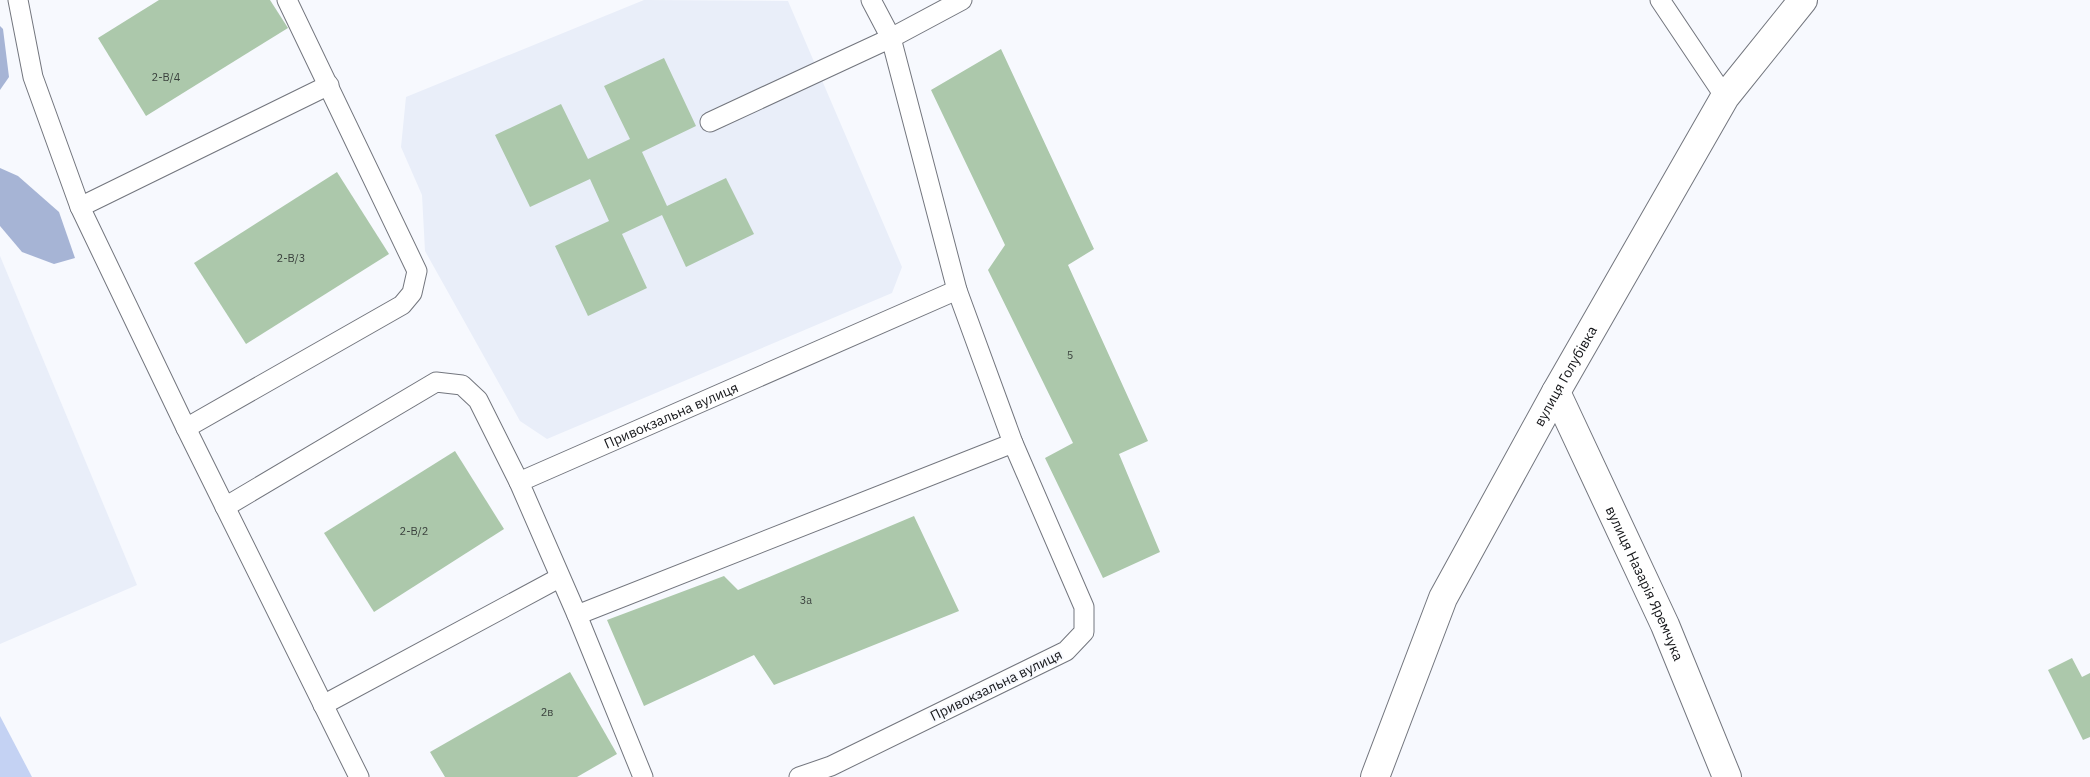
<svg xmlns="http://www.w3.org/2000/svg" width="2090" height="777" font-family="'IBM Plex Sans',sans-serif">
<style>
.built{fill:#e9eef9}
.green{fill:#c4d2f3}
.forest{fill:#a6b4d5}
.building{fill:#acc8ab}
.lines{fill:none;stroke-linecap:round;stroke-linejoin:round}
.service-casing{stroke:#73767e;stroke-width:21}
.minor-casing{stroke:#73767e;stroke-width:30}
.service{stroke:#fff;stroke-width:19}
.minor{stroke:#fff;stroke-width:28}
.labels{text-anchor:middle;stroke-width:4;stroke-linejoin:round;paint-order:stroke}
.number-label{font-size:11px;fill:#3b423e}
.street-label{font-size:14px;fill:#151619;stroke:#f7f9fe}
</style>
<rect width="100%" height="100%" fill="#f7f9fe"/>
<g class="built">
<path d="M644 0 788 1 902 267 892 293 547 439 520 421 425 251 422 195 401 147 406 97Z"/>
<path d="M0 256 137 585 0 644Z"/>
</g>
<path class="green" d="M0 716 32 777H0Z"/>
<g class="forest">
<path d="M0 26 3 29 9 77 0 90Z"/>
<path d="M0 168 18 176 59 212 75 258 54 264 22 252 0 226Z"/>
</g>
<g class="building">
<path d="M159 0H270L288 28 146 116 98 38Z"/>
<path d="M1001 49 1094 249 1068 265 1148 441 1119 454 1160 552 1103 578 1045 458 1073 443 988 270 1005 245 931 90Z"/>
<path d="M664 58 696 126 642 152 667 206 726 178 754 234 686 267 662 215 622 234 647 288 588 316 555 246 609 221 590 179 530 207 495 135 561 104 588 159 630 139 604 86Z"/>
<path d="M337 172 389 254 246 344 194 263Z"/>
<path d="M455 451 504 529 374 612 324 533Z"/>
<path d="M914 516 959 611 774 685 754 655 644 706 607 620 724 576 738 590Z"/>
<path d="M2072 658 2082 677 2090 673V737L2083 740 2048 670Z"/>
<path d="M570 672 617 754 577 777H445L430 752Z"/>
</g>
<g class="lines">
<g class="service-casing">
<g id="service">
<path d="M18 0 33 77 80 207 186 428 359 777"/>
<path d="M871 0 891 38 962 0"/>
<path d="M1660 0 1725 97"/>
<path d="M710 122 891 38 957 290 1013 443 1084 607V632L1066 651 831 766 799 777"/>
<path d="M80 207 329 85"/>
<path d="M186 428 402 305 412 293 417 271 287 0"/>
<path d="M225 507 436 382 462 385 478 400 519 482"/>
<path d="M577 615 1013 443"/>
<path d="M323 705 559 578"/>
<path id="s1" d="M643 777 577 615 519 482 957 290"/>
</g>
</g>
<g class="minor-casing">
<g id="minor">
<path id="s2" d="M1556 392 1665 625 1727 777"/>
<path id="s3" d="M1375 777 1443 598 1556 392 1725 97 1803 0"/>
</g>
</g>
<use href="#service" class="service"/>
<use href="#minor" class="minor"/>
</g>
<g class="labels">
<g class="number-label">
<text x="166" y="81">2-В/4</text>
<text x="291" y="262">2-В/3</text>
<text x="1070" y="359">5</text>
<text x="414" y="535">2-В/2</text>
<text x="806" y="604">3а</text>
<text x="547" y="716">2в</text>
</g>
<g class="street-label">
<text dy="5" stroke="none"><textPath href="#s3" startOffset="445">вулиця Голубівка</textPath></text>
<text dy="5" stroke="none"><textPath href="#s1" startOffset="486">Привокзальна вулиця</textPath></text>
<text dy="5" stroke="none"><textPath href="#s2" startOffset="211">вулиця Назарія Яремчука</textPath></text>
<text transform="translate(996 685) rotate(-26)" y="5">Привокзальна вулиця</text>
</g>
</g>
</svg>
